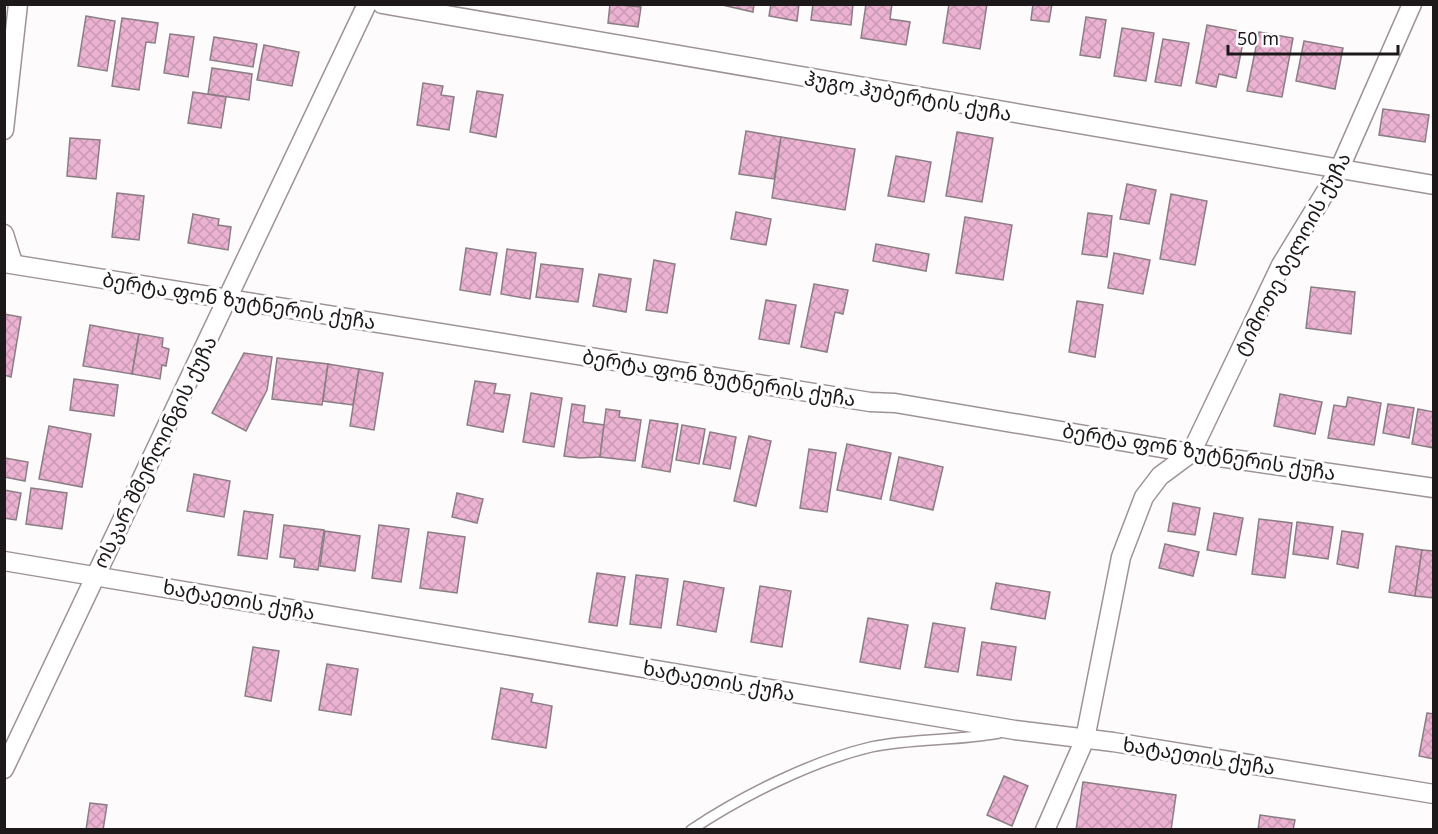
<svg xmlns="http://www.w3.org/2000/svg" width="1438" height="834" font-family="'Noto Sans','Noto Sans Georgian',sans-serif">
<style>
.building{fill:url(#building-cross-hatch);stroke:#8a7e84;stroke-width:1.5}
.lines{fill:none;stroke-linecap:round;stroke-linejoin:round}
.service-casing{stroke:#9e9298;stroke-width:12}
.minor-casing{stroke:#9e9298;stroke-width:21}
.service{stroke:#fff;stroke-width:9}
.minor{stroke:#fff;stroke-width:18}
.labels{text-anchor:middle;stroke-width:6;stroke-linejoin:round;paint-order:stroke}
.street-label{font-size:20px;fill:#1d191b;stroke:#fff}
</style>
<defs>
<pattern id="building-cross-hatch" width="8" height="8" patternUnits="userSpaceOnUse" patternTransform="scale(1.5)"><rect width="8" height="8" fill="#ebb2d1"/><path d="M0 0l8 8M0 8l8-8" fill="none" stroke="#c998b3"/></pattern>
</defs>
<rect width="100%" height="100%" fill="#fdfbfc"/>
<g class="building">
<path d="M610 4 641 7 638 27 608 23Z"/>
<path d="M718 4H754L753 12Z"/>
<path d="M771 4H799L797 21 769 16Z"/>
<path d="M813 4H853L851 25 811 20Z"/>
<path d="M866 4H892L890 19 910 22 906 45 861 38Z"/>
<path d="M949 4H987L980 49 943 43Z"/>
<path d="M1033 4H1052L1049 22 1031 20Z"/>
<path d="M86 16 115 21 107 71 78 66Z"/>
<path d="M1086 17 1106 20 1100 58 1080 55Z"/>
<path d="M122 18 158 23 155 43 146 42 139 90 112 86Z"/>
<path d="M1207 25 1245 32 1236 78 1219 74 1216 87 1196 83Z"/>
<path d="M1122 28 1154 33 1146 81 1114 76Z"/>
<path d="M1259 32 1293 38 1282 97 1247 91Z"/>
<path d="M170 34 194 37 188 77 164 73Z"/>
<path d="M214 37 257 44 253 67 210 60Z"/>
<path d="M1163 39 1189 43 1181 86 1155 82Z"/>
<path d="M1304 41 1343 48 1335 89 1296 81Z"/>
<path d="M264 45 299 52 292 86 257 80Z"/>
<path d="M212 68 252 74 249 100 208 94Z"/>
<path d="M423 83 443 86 441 95 454 97 449 130 417 125Z"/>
<path d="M477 91 503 95 496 137 470 132Z"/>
<path d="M193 92 226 97 221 128 188 123Z"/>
<path d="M1383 109 1429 115 1425 142 1379 135Z"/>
<path d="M746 131 781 137 774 179 739 174Z"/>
<path d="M957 132 993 138 982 202 946 196Z"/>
<path d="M781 137 855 149 845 210 772 198Z"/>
<path d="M70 138 100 140 96 179 67 176Z"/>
<path d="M896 156 931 162 924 202 888 196Z"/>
<path d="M1127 184 1156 190 1149 224 1120 219Z"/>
<path d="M117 193 144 196 139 240 112 237Z"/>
<path d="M1171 194 1207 201 1195 265 1160 259Z"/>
<path d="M736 212 771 219 766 245 731 239Z"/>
<path d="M1088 213 1112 216 1107 257 1082 254Z"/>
<path d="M193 214 219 219 218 225 231 227 228 250 188 243Z"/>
<path d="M965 217 1012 225 1003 280 956 273Z"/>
<path d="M876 244 929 254 926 271 873 261Z"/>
<path d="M466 248 497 253 490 295 460 290Z"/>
<path d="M507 249 536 253 530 299 501 294Z"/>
<path d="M1114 253 1150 260 1143 294 1108 288Z"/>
<path d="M654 260 675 264 667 313 646 310Z"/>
<path d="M541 264 583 269 578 302 536 297Z"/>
<path d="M599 274 631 279 626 312 593 306Z"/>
<path d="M814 284 848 290 843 314 835 312 827 352 801 347Z"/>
<path d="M1311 287 1355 292 1351 334 1306 328Z"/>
<path d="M766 300 796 305 789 344 759 339Z"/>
<path d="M1077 301 1103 305 1095 357 1069 352Z"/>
<path d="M4 314 21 317 11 377 4 375Z"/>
<path d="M90 325 139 334 132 374 83 366Z"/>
<path d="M139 334 163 338 162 347 169 349 166 366 162 365 160 379 132 374Z"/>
<path d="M244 353 272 357 267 390 246 431 212 413Z"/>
<path d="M277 358 328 364 322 405 272 399Z"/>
<path d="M328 364 359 369 353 405 323 401Z"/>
<path d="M359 369 383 373 374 430 350 426Z"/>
<path d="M74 379 118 385 114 416 70 410Z"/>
<path d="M475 381 496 384 494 393 510 395 503 432 467 425Z"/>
<path d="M531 393 562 398 554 447 523 442Z"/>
<path d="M1280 394 1322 402 1315 434 1274 426Z"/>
<path d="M1348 397 1381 403 1374 445 1328 438 1334 405 1346 407Z"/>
<path d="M572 404 585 406 583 422 604 425 600 457 580 458 564 456Z"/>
<path d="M1388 404 1414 408 1409 438 1383 433Z"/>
<path d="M606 409 620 411 619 417 641 420 635 461 600 457Z"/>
<path d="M1418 409 1434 412V448L1412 444Z"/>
<path d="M650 420 678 424 670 472 642 467Z"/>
<path d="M682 425 705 429 699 464 676 460Z"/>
<path d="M49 426 91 434 82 487 39 479Z"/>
<path d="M710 432 736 437 730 469 703 464Z"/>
<path d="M749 436 771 441 756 506 734 501Z"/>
<path d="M847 444 891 453 881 499 837 490Z"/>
<path d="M809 449 836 453 827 512 800 508Z"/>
<path d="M899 457 943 467 933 510 890 500Z"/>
<path d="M5 458 28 462 25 481 4 477Z"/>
<path d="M194 474 230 481 224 517 187 511Z"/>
<path d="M31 488 67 493 62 529 26 524Z"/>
<path d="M4 490 21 493 16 520 4 518Z"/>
<path d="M457 493 483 499 477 523 452 517Z"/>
<path d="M1173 503 1200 508 1195 535 1168 531Z"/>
<path d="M244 511 273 515 267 559 238 555Z"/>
<path d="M1214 513 1243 518 1236 555 1207 550Z"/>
<path d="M1259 519 1292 523 1285 578 1252 574Z"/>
<path d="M1297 522 1333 527 1328 559 1293 554Z"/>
<path d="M284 525 324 530 318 570 294 567 295 559 280 557Z"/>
<path d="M379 525 409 529 401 582 372 578Z"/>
<path d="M325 531 360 536 355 571 320 566Z"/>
<path d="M1342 531 1363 534 1358 568 1337 564Z"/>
<path d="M428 532 465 537 457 593 420 588Z"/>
<path d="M1165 544 1199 552 1193 576 1159 568Z"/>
<path d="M1396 546 1422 550 1415 596 1389 592Z"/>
<path d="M1422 550 1434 551V598L1415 596Z"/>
<path d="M597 573 625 577 617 626 589 622Z"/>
<path d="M636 575 668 579 661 628 630 624Z"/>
<path d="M684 581 724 588 716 632 677 625Z"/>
<path d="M996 583 1050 592 1045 619 991 609Z"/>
<path d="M760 586 791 591 782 647 751 642Z"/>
<path d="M868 618 908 625 900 669 860 662Z"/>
<path d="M933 623 965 628 958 672 925 667Z"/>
<path d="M982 642 1016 647 1011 680 977 675Z"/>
<path d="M253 647 279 651 271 701 245 696Z"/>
<path d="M327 664 358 669 351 715 319 710Z"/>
<path d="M501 688 533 694 531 702 552 706 546 748 492 739Z"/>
<path d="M1427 713 1434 714V759L1419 756Z"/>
<path d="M1004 776 1028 786 1012 826 987 815Z"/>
<path d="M1083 782 1176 795 1171 830H1076Z"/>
<path d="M90 803 107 805 103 830H86Z"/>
<path d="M1260 815 1295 820 1293 830H1258Z"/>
</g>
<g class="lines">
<g class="service-casing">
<path id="service" d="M691 830C742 796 812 761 871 747 913 738 957 741 999 733"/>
</g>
<g class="minor-casing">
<g id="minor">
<path d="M382 4 1434 185"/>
<path d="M4 130 18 4"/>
<path d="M4 234 13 263"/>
<path d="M4 263 870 402 895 403 1191 453 1434 488"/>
<path d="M4 561 1015 730 1113 742 1434 794"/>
<path d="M4 769 367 4"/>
<path d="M1045 830 1085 739 1121 557 1144 497 1160 476 1191 453 1281 265 1339 170 1412 4"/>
</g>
</g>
<use href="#service" class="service"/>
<use href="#minor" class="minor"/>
</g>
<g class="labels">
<g class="street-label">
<text transform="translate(908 96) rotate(10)" y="7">ჰუგო ჰუბერტის ქუჩა</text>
<text transform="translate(1292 254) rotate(-62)" y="7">ტიმოთე ბელოის ქუჩა</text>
<text transform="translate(239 301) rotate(9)" y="7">ბერტა ფონ ზუტნერის ქუჩა</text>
<text transform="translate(719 378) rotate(9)" y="7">ბერტა ფონ ზუტნერის ქუჩა</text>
<text transform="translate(155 452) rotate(-64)" y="7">ოსკარ შმერლინგის ქუჩა</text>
<text transform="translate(1199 452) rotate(9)" y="7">ბერტა ფონ ზუტნერის ქუჩა</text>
<text transform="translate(239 600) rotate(10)" y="7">ხატაეთის ქუჩა</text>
<text transform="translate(719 681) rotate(10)" y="7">ხატაეთის ქუჩა</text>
<text transform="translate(1199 756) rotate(9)" y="7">ხატაეთის ქუჩა</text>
</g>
</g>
<rect width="1438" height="834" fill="none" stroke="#1d191b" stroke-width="12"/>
<path d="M1228 45v9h170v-9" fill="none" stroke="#1d191b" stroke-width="3"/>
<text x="1237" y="45" font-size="18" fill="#1d191b" stroke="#ffffff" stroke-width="4.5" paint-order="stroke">50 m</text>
</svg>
